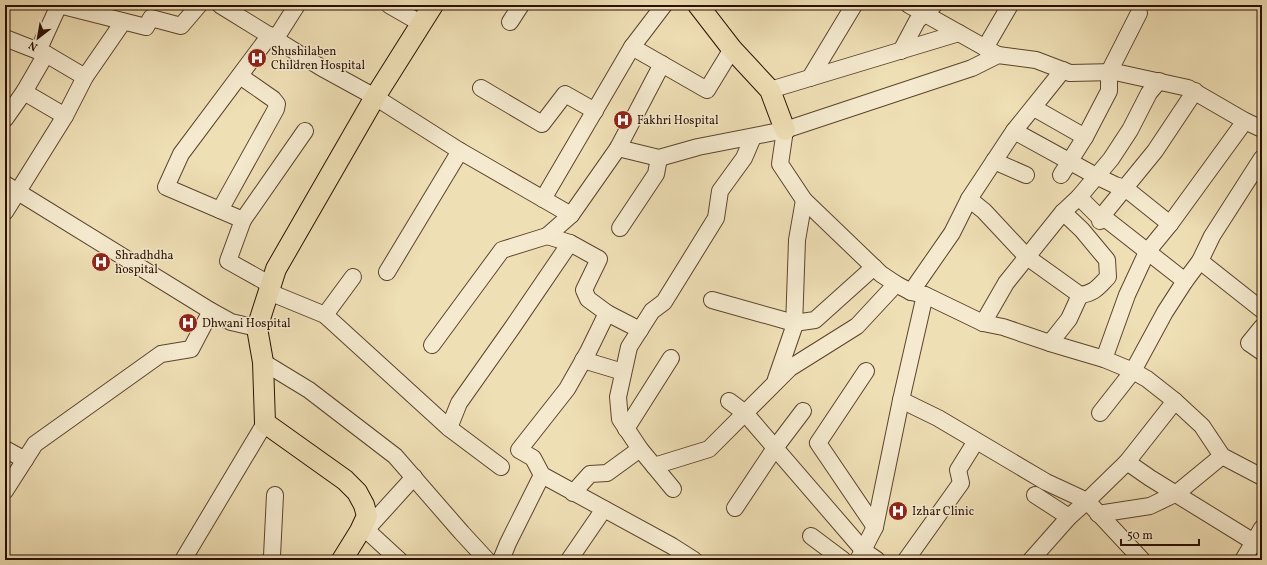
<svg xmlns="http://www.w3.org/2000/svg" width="1267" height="565" font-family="Vollkorn,serif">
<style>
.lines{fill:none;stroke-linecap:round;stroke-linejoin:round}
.minor-casing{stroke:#5b442d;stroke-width:18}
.major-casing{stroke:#2a1000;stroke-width:22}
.minor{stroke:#f5eacf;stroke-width:16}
.major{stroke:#efdfb5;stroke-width:20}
.labels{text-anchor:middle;stroke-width:3;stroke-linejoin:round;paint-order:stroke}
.poi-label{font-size:12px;fill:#2a1000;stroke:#f5eacf;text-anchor:start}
</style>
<rect width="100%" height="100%" fill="#efdfb5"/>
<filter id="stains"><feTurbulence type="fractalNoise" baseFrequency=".005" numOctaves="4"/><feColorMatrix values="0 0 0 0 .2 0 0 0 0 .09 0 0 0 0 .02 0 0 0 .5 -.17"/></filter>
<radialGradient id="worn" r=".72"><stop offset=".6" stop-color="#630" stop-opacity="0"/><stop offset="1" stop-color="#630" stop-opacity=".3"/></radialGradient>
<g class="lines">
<g class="minor-casing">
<g id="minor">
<path d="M59 5 146 27 151 18 181 26 199 5"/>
<path d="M220 5 322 68 375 97 460 151 571 215"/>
<path d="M389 5 422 24"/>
<path d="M909 5 998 55"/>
<path d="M510 22 521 5"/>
<path d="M5 38 46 54 85 77"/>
<path d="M276 38 297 5"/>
<path d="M632 47 707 90 732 49"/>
<path d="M985 48 1010 5"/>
<path d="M38 51 59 5"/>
<path d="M901 51 917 21 934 5"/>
<path d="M810 78 854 5"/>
<path d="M481 88 542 124 565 94 595 111"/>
<path d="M770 90 959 33"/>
<path d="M24 92 65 116"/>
<path d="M1034 108 1085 137"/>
<path d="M5 119 24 92 46 54"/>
<path d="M785 130 780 164 804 200 881 274 896 284 911 292 925 295 983 323 1003 327 1050 343 1104 359 1133 371 1147 379 1175 401 1202 426 1222 456 1262 477"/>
<path d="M1014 131 1096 176 1115 185 1125 188 1170 224"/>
<path d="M618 148 659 158 698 147 785 130 972 68 998 55 1036 60 1070 73 1115 72 1188 88 1245 121 1262 129"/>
<path d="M994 161 1026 175"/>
<path d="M1061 175 1085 137 1109 91V72L1139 13"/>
<path d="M5 184 211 311 231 322 257 328"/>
<path d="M1079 197 1099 217 1102 216 1185 281"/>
<path d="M543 199 632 47 664 5"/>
<path d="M969 199 984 211 1027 257 1080 295C1095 293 1098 287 1108 277L1107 260 1082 230 1063 212"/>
<path d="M220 210 276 109 277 104 273 99 240 76"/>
<path d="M5 212 65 116 85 77 123 22"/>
<path d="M243 220 166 187 181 154 270 35"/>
<path d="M1100 221 1102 216 1155 151 1195 91"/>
<path d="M620 228 656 174 659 158"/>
<path d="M1200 261 1262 310"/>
<path d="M387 272 460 151"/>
<path d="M271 285 228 261 243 220 305 131"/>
<path d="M269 292 325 315 449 428 501 467"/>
<path d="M911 292 952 233 969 199 1014 131 1063 70"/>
<path d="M712 300 794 323 815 320 874 267"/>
<path d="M607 313 588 299 584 290 599 259 570 243 547 236 571 215 618 148 662 64"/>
<path d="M325 315 353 277"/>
<path d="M983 323 1006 283 1063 212 1079 197 1111 159 1130 130 1149 93 1159 81"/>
<path d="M1262 327 1249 343 1262 352"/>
<path d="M640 330 607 313 588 352 567 389 519 450 533 458 542 475 672 546 694 560"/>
<path d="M1050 343 1069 319 1080 295"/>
<path d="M432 345 502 250 547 236"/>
<path d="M1104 359 1127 295 1147 252 1170 224 1245 121"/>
<path d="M583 360 623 372"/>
<path d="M263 362 309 390 395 456 462 533 487 560"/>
<path d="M866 371 818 443 875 527"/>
<path d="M776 379 794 327 797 240 804 200"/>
<path d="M901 400 938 418 1046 482 1087 501 1127 462 1175 401"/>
<path d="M729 401 745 413 864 551 877 560"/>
<path d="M1100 413 1133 371 1165 312 1185 281 1200 261 1212 236 1262 158"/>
<path d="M449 428 459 403 512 328 570 243"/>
<path d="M626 429 671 358"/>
<path d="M5 449 25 460"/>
<path d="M1127 462 1150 478 1262 547"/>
<path d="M654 466 709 449 790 368 857 326 896 284"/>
<path d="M673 489 640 449 620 419 618 397 629 347 652 311 664 302 716 218 720 191 744 158 753 137"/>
<path d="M5 491 35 444 161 354 191 349 211 311"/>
<path d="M573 493 590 474 607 473 640 449"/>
<path d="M1035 495 1069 517"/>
<path d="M735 508 775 448 803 411"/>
<path d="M1098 514 1150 506 1177 493 1222 456"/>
<path d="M362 526 399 560"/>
<path d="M366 530 414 477"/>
<path d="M811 536 843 560"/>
<path d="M183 560 265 423"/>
<path d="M270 560 272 556 275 495"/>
<path d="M501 560 508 543 542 475"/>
<path d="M569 560 604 509"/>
<path d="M858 560 875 527 901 400 925 295"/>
<path d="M906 560 961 483 958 470 976 441"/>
<path d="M1031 560 1069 517 1087 501 1142 560"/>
<path d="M1243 560 1262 528"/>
</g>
</g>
<g class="major-casing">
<g id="major">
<path d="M698 5 732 49 770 90 785 130"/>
<path d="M342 560 360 531 367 516 364 505 357 492 345 480 265 423 263 362 257 328 276 269 375 97 433 5"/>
</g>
</g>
<use href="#minor" class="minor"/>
<use href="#major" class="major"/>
</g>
<defs>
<g id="hospital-disc" transform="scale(1)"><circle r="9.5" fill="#8f2418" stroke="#f5eacf"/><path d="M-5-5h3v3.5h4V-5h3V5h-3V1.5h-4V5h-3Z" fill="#fff"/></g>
</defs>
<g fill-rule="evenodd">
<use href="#hospital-disc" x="257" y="58"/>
<use href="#hospital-disc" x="623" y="120"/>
<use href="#hospital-disc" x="101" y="262"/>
<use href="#hospital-disc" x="188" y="323"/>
<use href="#hospital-disc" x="898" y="511"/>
</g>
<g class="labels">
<g class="poi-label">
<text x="271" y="55">Shushilaben<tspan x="271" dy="14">Children Hospital</tspan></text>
<text x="637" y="124">Fakhri Hospital</text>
<text x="115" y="259">Shradhdha<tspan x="115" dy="14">hospital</tspan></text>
<text x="202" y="327">Dhwani Hospital</text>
<text x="912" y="515">Izhar Clinic</text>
</g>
</g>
<rect width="1267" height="565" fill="none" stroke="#efdfb5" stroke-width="20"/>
<rect x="6" y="6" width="1255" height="553" fill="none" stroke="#2a1000" stroke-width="2"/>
<rect x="10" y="10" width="1247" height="545" fill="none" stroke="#2a1000"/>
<g transform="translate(38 38) rotate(211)" stroke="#f5eacf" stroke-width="3" paint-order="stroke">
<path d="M0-3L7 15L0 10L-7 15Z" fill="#2a1000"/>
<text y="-6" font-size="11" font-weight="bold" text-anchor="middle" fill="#2a1000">N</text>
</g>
<path d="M1121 539v6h78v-6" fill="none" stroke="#2a1000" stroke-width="2"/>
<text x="1127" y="539" font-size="12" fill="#2a1000" stroke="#f5eacf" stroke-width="3" paint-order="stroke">50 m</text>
<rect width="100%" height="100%" filter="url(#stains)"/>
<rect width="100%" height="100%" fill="url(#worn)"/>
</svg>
